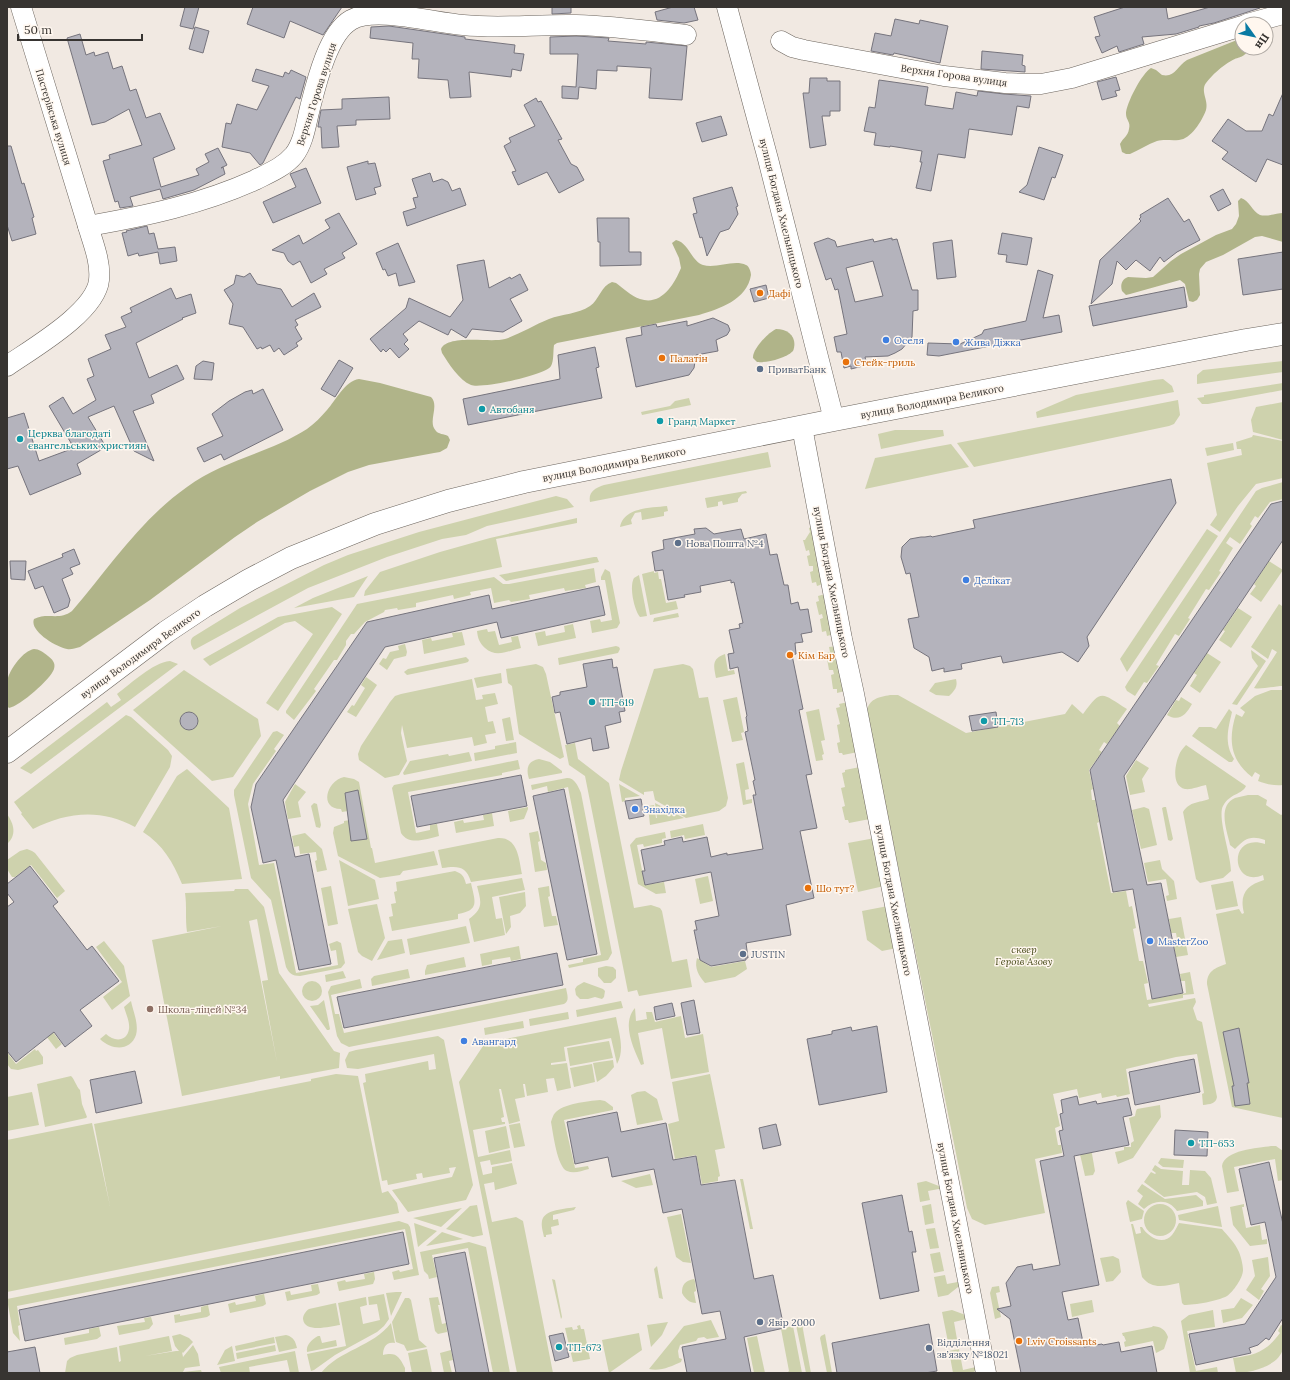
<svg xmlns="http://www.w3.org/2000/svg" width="1290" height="1380" font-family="Lora,serif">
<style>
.green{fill:#ced2ad;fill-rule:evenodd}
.forest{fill:#b0b489}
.building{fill:#b4b3bc;stroke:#76747d;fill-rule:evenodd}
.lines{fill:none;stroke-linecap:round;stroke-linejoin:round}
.minor-casing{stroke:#6c655e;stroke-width:21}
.major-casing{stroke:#6c655e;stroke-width:23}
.minor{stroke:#fff;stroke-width:20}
.major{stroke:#fff;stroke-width:22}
.food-dot{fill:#e8710a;stroke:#fff7ef;stroke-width:1.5}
.shop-dot{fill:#3f7fe0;stroke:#fff7ef;stroke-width:1.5}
.service-dot{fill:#5c6f8a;stroke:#fff7ef;stroke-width:1.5}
.culture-dot{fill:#0f9aa8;stroke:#fff7ef;stroke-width:1.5}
.education-dot{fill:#8d6e63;stroke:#fff7ef;stroke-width:1.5}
.labels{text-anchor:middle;stroke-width:3;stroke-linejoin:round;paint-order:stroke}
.street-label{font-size:10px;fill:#373431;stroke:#fff7ef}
.food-label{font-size:10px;fill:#c56008;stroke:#fff7ef;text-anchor:start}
.shop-label{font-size:10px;fill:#366cbe;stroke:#fff7ef;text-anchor:start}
.service-label{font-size:10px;fill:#4e5e75;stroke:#fff7ef;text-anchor:start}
.culture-label{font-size:10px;fill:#0d838f;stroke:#fff7ef;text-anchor:start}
.park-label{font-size:10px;font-style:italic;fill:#444715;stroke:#fff7ef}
.education-label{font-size:10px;fill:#785e54;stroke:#fff7ef;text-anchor:start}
</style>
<rect width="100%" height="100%" fill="#f1e9e2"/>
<g class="green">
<path d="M1283 361V372L1197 384V375L1203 370Z"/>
<path d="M1163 379 1172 386 1174 392 1037 418 1036 412 1076 395 1154 380Z"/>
<path d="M1283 383V390L1208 404H1202L1197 398 1204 397V395Z"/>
<path d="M689 398 691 405 642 415 641 412 670 406 675 401Z"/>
<path d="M1178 400 1180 415 1174 424 1169 426 974 467 957 443Z"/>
<path d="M1283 402V440L1253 432 1251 420 1256 407Z"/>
<path d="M895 430H943L944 436 881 449 878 434Z"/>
<path d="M1253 435 1283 441V478L1256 484 1238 506 1220 532 1210 525 1217 515 1207 463 1242 455 1241 449H1237L1236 442 1252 437Z"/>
<path d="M1233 443 1234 450 1207 456 1205 448Z"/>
<path d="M951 444 969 467 865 489 875 458Z"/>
<path d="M768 452 771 467 590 502C588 492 595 488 604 485Z"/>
<path d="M1283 482V499L1270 502 1258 518 1255 516 1250 524 1252 526 1240 544 1230 537 1226 543 1233 548 1219 571 1221 572 1209 590 1206 589 1188 618 1190 619 1179 636 1175 634 1156 665 1159 666 1147 683 1144 682 1135 696 1127 691 1125 687 1128 682 1256 491 1262 488Z"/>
<path d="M746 491 747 493 742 494 738 499V502L723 505 722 501 718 502V506L707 508 705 498Z"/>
<path d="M556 496 567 499 574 507 487 526 466 535 442 539 387 557 308 588 194 650C191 646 189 641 193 637L240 608 324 565 348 555 419 532Z"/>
<path d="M667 506 668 511 664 512V516L642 520 641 512 635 513 631 520 632 524 620 527C624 507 651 508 667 506Z"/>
<path d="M577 518V523L496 539 502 567 364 596 365 591 380 572 440 552 490 538Z"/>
<path d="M812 527 823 584 817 586 816 582 812 583 810 572 813 571V566H809L807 556 810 555 809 550 806 551 803 540H805L810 532 809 528Z"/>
<path d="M1207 529 1218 536 1127 672 1120 659Z"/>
<path d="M594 557H597L599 562 506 581 499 575Z"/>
<path d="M1269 561 1283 570 1261 602 1250 594 1256 586 1254 584Z"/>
<path d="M594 568 596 582 585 585 586 588 565 591 564 588 529 595 530 599 511 602 509 600 494 603 491 588 470 592 471 595 454 599 453 595 416 603V607L398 610 397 608 385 610 384 612 365 622 354 634H351L346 641V645L337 660H334L314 689 316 691 294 720 286 713V711L357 604 494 577 503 584H509Z"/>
<path d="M605 569 610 572 620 623 617 628 592 633 590 621 600 619 601 622 612 620 605 580H601V577Z"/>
<path d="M654 571V573L658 572 659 579H661L666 603 676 601 678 609 650 615 642 574Z"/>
<path d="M639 575 647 616 640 617C634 610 629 586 634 578Z"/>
<path d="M368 576 354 597 294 608 313 598Z"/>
<path d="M825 594 834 634 827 636 826 631 822 632 820 619 823 618 822 614 819 615 816 602 819 601 818 596Z"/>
<path d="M1279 604 1282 606 1283 605V686C1274 686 1260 690 1254 688L1277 652 1272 649 1268 659 1251 647Z"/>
<path d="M332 607 342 614 278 711 266 703 313 634 295 621 285 623 210 666 203 659 278 617Z"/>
<path d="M1238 608 1252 617 1231 648 1219 640 1225 631 1223 630Z"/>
<path d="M678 613 679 617 653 622 654 618Z"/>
<path d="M573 624 576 638 538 646 535 633 545 631 546 636 565 632 564 626Z"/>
<path d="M487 629 488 632 495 631 499 645 512 642 511 637 518 636 521 648C508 651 496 658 485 648 479 642 478 639 477 631Z"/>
<path d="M462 632 465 645 424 654 422 640 431 638 432 641 453 637 452 633Z"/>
<path d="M405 644 407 652 406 656 394 659 387 670 379 664 383 658 386 659 390 652 399 650 398 646Z"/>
<path d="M616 646 619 647 620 649 618 653 559 665 558 658Z"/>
<path d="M837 646 845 691 837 693V689H833L831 675 834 674 833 670H829L826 653 830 652 829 647Z"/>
<path d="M1251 650 1266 661 1237 705 1232 704 1258 666 1252 658Z"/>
<path d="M1207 653 1221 662 1200 693 1190 686 1197 675 1194 673Z"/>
<path d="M725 654 728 671 734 670 735 674 716 678C714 666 711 659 725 654Z"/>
<path d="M466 657 469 660 468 662 465 663 407 675 404 672 408 669Z"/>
<path d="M170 661 178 664 31 774 20 768 107 702 111 707 121 700 117 694C132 683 152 663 170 661Z"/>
<path d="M536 664 543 667 546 674 564 757 560 759 519 734 512 686 508 683 506 669Z"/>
<path d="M683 664 690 666 693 669 699 698 708 697 728 798 726 806 719 811 686 818 655 800 653 791 644 792V795L619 780 621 771 654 669Z"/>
<path d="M184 670 258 719 261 736 233 777 212 781 133 710Z"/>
<path d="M501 673 502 683 477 688 474 678Z"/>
<path d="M366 677 377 685 356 717 347 712 352 705 354 706 365 688 361 685Z"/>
<path d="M472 679 476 700 483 699 482 695 495 693 498 704 485 707 488 722 493 721 496 733 485 735 487 743 474 746 472 737 407 748 402 725 401 733 407 761 399 775 385 778 359 760 358 754 361 746 390 702 395 696 401 694Z"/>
<path d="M956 679C958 687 955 690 949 696L936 695 929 691 935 683Z"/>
<path d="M1271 690H1283V785C1274 786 1266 784 1258 781L1260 775 1255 772 1252 777C1230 760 1228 739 1236 714L1242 717 1245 712 1240 708 1255 696Z"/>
<path d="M890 695H898L966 733 1065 714 1072 704 1083 714C1102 688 1101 693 1127 709L1117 723 1120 726 1107 744 1104 742 1099 750 1102 752 1089 770 1093 789 1091 790 1092 800H1095L1099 822 1097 823 1111 893 1126 891 1129 907 1132 906 1136 928 1133 929 1139 961H1143L1148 983 1144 984 1147 1000 1186 993 1185 981H1181L1180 974 1190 972 1194 994 1183 995V998L1148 1004 1149 1007 1195 998 1196 1002 1193 1008 1197 1020 1202 1022 1217 1097C1216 1104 1210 1104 1203 1105L1202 1094 1204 1093 1197 1054 1176 1057 1126 1069 1130 1094 1117 1097 1116 1095 1102 1098 1101 1093 1079 1098 1077 1089 1053 1094 1060 1126 1055 1128 1058 1145H1061L1062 1153 1035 1159 1045 1213 985 1225 972 1219 967 1208 867 712C868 699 879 697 890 695Z"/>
<path d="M737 697 744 732 741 733 743 740 732 742 723 700Z"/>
<path d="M1181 697 1192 704C1186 715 1179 722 1167 715L1176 700 1179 701Z"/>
<path d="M848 702 858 752 843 755 842 753H839L837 743 840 742 837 725 840 724 836 708 840 707 839 704Z"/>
<path d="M819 709 825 740 821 741 824 754 822 755 823 760 816 761 806 712Z"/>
<path d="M1229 709 1232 712C1228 729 1224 743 1234 759L1232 762H1229L1192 736 1199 727H1211L1216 729Z"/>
<path d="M126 715 131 717 168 750 172 756 170 767 135 827C101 808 66 812 33 829L21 814 22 813 14 802Z"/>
<path d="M510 717 514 740 506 741 502 719Z"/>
<path d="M277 731 284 735 274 749 276 751 253 784 248 804 259 865 274 863 296 973 338 965 336 950 331 951 329 944 337 941 341 943 345 963 341 968 300 976C292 976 289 973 286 967L271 900 251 878 234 795V790L273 732Z"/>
<path d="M516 742 517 753 475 761 474 753 495 749V746Z"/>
<path d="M575 743 578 759 609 783 634 908 651 905 660 908 662 911 672 962 687 959 692 987 639 996 637 990 628 992 585 776 569 765 565 745Z"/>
<path d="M1186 745 1246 786C1242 795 1230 793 1223 806 1217 817 1231 855 1231 871L1223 878 1200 883 1196 879 1183 812C1190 801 1199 803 1209 799L1206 785C1200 786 1191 790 1185 789 1171 786 1175 764 1179 755 1180 752 1183 748 1186 745Z"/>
<path d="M469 752 472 761 404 775 403 773 410 761 448 754 449 756Z"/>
<path d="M539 759 550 762 562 771V773L529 779C526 769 527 761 539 759Z"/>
<path d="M518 760 520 769 502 773V775L408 792 416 833 430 830V825L437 824 439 836C426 839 409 846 401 833L392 788 394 785Z"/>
<path d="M1136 760 1149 768 1142 779 1145 792 1130 795 1126 776Z"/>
<path d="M744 762 749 789 745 790 746 800 752 799V803L743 805 736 764Z"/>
<path d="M860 767 870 819 849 823 848 820H845L842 807 845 806 841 788 845 787 842 773 845 772V770Z"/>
<path d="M187 769 229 808 242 879 182 884C173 862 163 845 143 832L177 776Z"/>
<path d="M344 777 354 779 359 782 371 848H372L375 863 434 851 438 865 403 871 400 875 380 878 338 856 333 833 334 827 344 823V821L356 819 354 810 342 812 341 809C319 809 326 781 344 777Z"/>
<path d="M567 778C575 778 578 786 581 793L612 953 608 960 569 968 568 965 583 962V959L601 955 568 787 548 792 547 786 532 790 531 785Z"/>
<path d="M295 784 306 792 298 802 301 817 288 819 285 802Z"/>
<path d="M619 784 640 796 625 798V801L622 802Z"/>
<path d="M1248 795H1258L1267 800 1266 805 1281 815 1283 814V1118L1232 1107 1207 984C1207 971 1215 968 1226 964L1216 914 1239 909 1242 914 1244 913C1239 894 1247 885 1264 880L1263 875C1231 889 1227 832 1265 844V840C1251 835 1245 838 1235 849L1230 845C1227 831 1217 806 1235 798 1239 797 1244 796 1248 795Z"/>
<path d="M314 803 317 804 321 825 320 828 316 827 311 806Z"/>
<path d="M655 803 684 818 650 825 648 806 654 805 656 818H657Z"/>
<path d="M528 807V809L524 819 510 822 508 811Z"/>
<path d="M1144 807 1149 809 1157 845 1141 849 1132 810Z"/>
<path d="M1164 807H1166L1173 839 1171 841 1168 840 1162 808Z"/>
<path d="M492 813 494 826 456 833 454 822 463 820 464 823 484 820 483 815Z"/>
<path d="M7 814C14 824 17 835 7 844Z"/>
<path d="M703 824 705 835 685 839 684 835 671 838 670 831Z"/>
<path d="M538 831 540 841 538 842 541 860 546 863 547 870 535 872 529 833Z"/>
<path d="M665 832 666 838 662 839V843L644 847 643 844 637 845 645 885 664 882 666 893 656 894 638 884 630 845 636 838Z"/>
<path d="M305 833 322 849 327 870 317 872 315 861 317 860 316 852 300 854 299 846 294 847 292 836Z"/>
<path d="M498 838C518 837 519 859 522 874L471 882C466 865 457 866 442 868L438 850Z"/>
<path d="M875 838 884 886 858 892 848 843Z"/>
<path d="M27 849 32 851 35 853 65 891 57 898 31 865 15 877H12L7 869V860L20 851Z"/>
<path d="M339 860 375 880 379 899 348 906Z"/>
<path d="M1160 860 1162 869 1174 881 1177 899 1167 901 1166 896 1169 895 1166 879 1148 882 1144 863Z"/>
<path d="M455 871C463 874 464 877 466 884L471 883C475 902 480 910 458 914V919L392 931 389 917 393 916 391 904 396 903 394 892 397 891 396 882Z"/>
<path d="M708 876 713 901 700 904 695 879Z"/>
<path d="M522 878 525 890 492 897 496 919 502 918 505 935 474 942 469 919C484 908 481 902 477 886Z"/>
<path d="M1233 881 1238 906 1216 910 1211 885Z"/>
<path d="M331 886 338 924 328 926 321 888Z"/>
<path d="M549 886 550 896 548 897 552 916H556L558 925 544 927 538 888Z"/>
<path d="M235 889H248L264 907 279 973 334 1051 340 1053 339 1068 280 1079V1076L182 1096 152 940 222 926 187 932C185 919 187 906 185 893L234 891ZM257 919 268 980 262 981 277 1062 249 921Z"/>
<path d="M525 892 526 906 520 913 510 916 511 927 506 934 499 897Z"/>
<path d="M377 904 385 938 372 961 362 956 358 952 348 909Z"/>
<path d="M888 906 897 948 882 951 867 940 862 911Z"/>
<path d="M1181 917 1188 955 1176 957 1174 946 1178 945 1176 933H1171L1169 919Z"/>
<path d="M466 926 470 943 410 955 407 939Z"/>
<path d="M402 939 405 953 377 960 388 941Z"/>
<path d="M104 941 124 966 130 996 112 1010 103 997 122 982 96 947Z"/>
<path d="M519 946 521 959 511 961 510 957 492 960V964L482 966 480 954Z"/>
<path d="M464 957 466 967 425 975V971L427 965Z"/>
<path d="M697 958 711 967 745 961 747 969 735 977 705 983C699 976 694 968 697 958Z"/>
<path d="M606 966 613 967 616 970V978L611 983H604L598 976V968Z"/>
<path d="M408 969 410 978 372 986 371 979 374 976Z"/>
<path d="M343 971 346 978 326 982 325 975Z"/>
<path d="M360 979 362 988 331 995 335 1014H339L344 1033 566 988C567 994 570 1001 564 1004L349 1047 341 1043 337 1036 328 992 331 986Z"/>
<circle cx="312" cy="991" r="10"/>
<path d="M584 982 603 989 605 991 604 997 602 999 595 997 588 999H580L576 995 575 989 577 986Z"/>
<path d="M324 1000 330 1029 329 1030H327L310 1006 318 1005Z"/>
<path d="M131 1001C133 1011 139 1024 136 1035 130 1052 111 1050 100 1039L106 1034C114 1042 127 1042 129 1029 130 1022 126 1014 124 1007Z"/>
<path d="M621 1001 623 1008 577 1017 576 1010Z"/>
<path d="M635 1008 636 1021 647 1019 646 1012H652L655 1022 681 1016 685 1038 703 1034 709 1072 671 1079 662 1028 638 1033 644 1064 641 1065C634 1049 621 1024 635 1008Z"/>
<path d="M568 1012 569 1019 530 1026 529 1019Z"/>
<path d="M616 1017C619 1033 625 1050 617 1064L611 1038 564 1047 566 1061 551 1063V1065L567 1063 571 1088 557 1091 554 1078 546 1079 548 1092 527 1096 525 1084H523L525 1097 515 1099 520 1121 509 1124 501 1089H499L504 1117 501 1118 502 1122H505V1124L473 1130 478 1157 510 1150 512 1161 491 1165 490 1160 480 1162 483 1175 492 1173V1167L512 1163 517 1184 495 1190 494 1182 484 1184 492 1222 516 1217 523 1221 553 1373H517L459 1082 485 1043Z"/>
<path d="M523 1021 524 1028 485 1035 484 1028Z"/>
<path d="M49 1027 62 1044 56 1049 43 1032Z"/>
<path d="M438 1036 444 1040 473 1185 466 1200 408 1212 392 1190 452 1177 456 1167 449 1168 450 1173 423 1178 422 1173 416 1174 417 1179 388 1185 387 1180 382 1181 363 1083 366 1082 365 1074 428 1061 429 1070 436 1069 434 1054 358 1069 347 1068 345 1060 349 1052 356 1050Z"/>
<path d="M609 1041 613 1058 570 1066 567 1048Z"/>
<path d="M35 1049 36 1051 38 1050 43 1057V1064L18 1070 11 1069 7 1064V1052L16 1064Z"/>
<path d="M613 1060 614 1067 606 1076 597 1082 593 1063Z"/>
<path d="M592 1064 595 1082 574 1087 570 1068Z"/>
<path d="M336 1074 358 1076 382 1193 388 1191 397 1203 399 1213 7 1292V1140L92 1123 110 1206 94 1124 311 1081V1079Z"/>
<path d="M710 1074 725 1148 715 1150 720 1176 718 1177V1181L702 1184 696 1155 675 1159 668 1124 679 1121 672 1082Z"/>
<path d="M71 1076C75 1080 76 1086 80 1090L82 1104 87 1117 86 1118 45 1127 37 1084Z"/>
<path d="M645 1091 657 1099 663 1120 637 1125 631 1095 637 1092Z"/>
<path d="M32 1092 39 1125 7 1131V1097Z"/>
<path d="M600 1100 605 1101 613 1107V1110L564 1120 575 1168 588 1166 589 1169C581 1171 574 1174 567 1171 557 1167 553 1132 551 1122 552 1119 553 1115 555 1113 562 1104 588 1101 600 1100Z"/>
<path d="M1160 1105 1161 1117 1133 1158 1118 1164 1115 1152 1124 1150V1147H1131V1143L1134 1141 1129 1118 1135 1116 1136 1111 1137 1109Z"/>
<path d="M520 1123 525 1146 514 1148 509 1125Z"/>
<path d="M506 1126 510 1148 489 1153 485 1131Z"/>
<path d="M1271 1146H1276L1283 1151V1180L1278 1181 1275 1159 1234 1167 1239 1191 1227 1193 1222 1166C1224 1150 1258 1148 1271 1146Z"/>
<path d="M1091 1148 1095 1171 1093 1175 1085 1176 1079 1150Z"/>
<path d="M1161 1158 1184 1160 1183 1168 1163 1167 1158 1163Z"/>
<path d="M1155 1165 1161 1169 1183 1171 1182 1185H1189L1190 1170 1205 1171 1211 1178 1217 1203 1207 1205 1205 1197 1197 1192 1164 1197 1144 1182 1151 1172 1155 1174 1156 1173 1152 1170Z"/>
<path d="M650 1174 653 1185 636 1188 621 1181Z"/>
<path d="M740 1179H743L753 1229H750Z"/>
<path d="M926 1181 944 1188 928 1191 930 1200 920 1202 917 1183Z"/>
<path d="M1142 1184 1165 1199 1196 1195 1203 1201V1206L1177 1211C1169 1199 1155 1199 1144 1209L1138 1204 1143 1196 1137 1191Z"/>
<path d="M1128 1200 1144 1211 1142 1219 1130 1222 1126 1203Z"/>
<path d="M931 1204 934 1223 925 1225 922 1206Z"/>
<path d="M1244 1204V1207H1242L1246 1228 1260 1225 1262 1240 1267 1239V1244L1250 1246 1233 1225 1230 1207Z"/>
<circle cx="1160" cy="1220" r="16"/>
<path d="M477 1205 483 1235 473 1237 446 1229 470 1206Z"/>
<path d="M1218 1206 1222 1227 1179 1220 1178 1215Z"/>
<path d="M576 1207 574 1210 553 1215V1220L558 1219 559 1225 551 1227 552 1234 546 1235V1237H544C543 1232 541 1226 542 1221 544 1209 566 1209 576 1207Z"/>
<path d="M462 1208 441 1227 413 1218Z"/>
<path d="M681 1214 691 1263 683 1262 676 1257 667 1217Z"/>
<path d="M399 1221 408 1224 410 1227 419 1275 394 1280 392 1272 399 1270 400 1272 413 1269 405 1229 17 1306 20 1325 18 1326 20 1341 13 1333 7 1299Z"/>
<path d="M414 1223 437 1231 418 1247Z"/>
<path d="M1179 1223 1222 1229C1228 1236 1235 1243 1239 1252 1241 1257 1243 1265 1243 1270 1243 1278 1233 1292 1227 1296 1218 1301 1195 1305 1184 1305L1182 1303 1179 1283C1165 1286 1152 1290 1142 1277L1131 1224H1133L1136 1234 1141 1233 1140 1227H1142C1148 1237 1163 1246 1172 1235 1175 1231 1177 1227 1179 1223Z"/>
<path d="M935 1228 939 1248 930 1249 926 1229Z"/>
<path d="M442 1232 463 1239 426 1246Z"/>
<path d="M469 1242 486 1247 510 1373H493L468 1248 432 1255 437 1277 429 1279 428 1275 424 1271 420 1252Z"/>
<path d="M940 1252 944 1271 934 1273 930 1254Z"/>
<path d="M1113 1256 1119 1259 1121 1272 1113 1281 1106 1282 1100 1258Z"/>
<path d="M1268 1257 1270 1276 1261 1289 1264 1291 1259 1300 1246 1290 1255 1276 1252 1260Z"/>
<path d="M657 1266 663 1299 659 1298 654 1269Z"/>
<path d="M374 1272 375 1279 373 1284 339 1291 337 1282 345 1280 346 1282 365 1279 364 1274Z"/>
<path d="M945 1275 947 1284 963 1281V1283L948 1295 938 1297 934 1277Z"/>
<path d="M552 1279 555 1280 562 1317 561 1319Z"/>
<path d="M694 1279 695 1281 696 1291 694 1292 696 1303C690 1303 685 1299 682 1293 682 1284 685 1281 694 1279Z"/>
<path d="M318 1284 320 1293 317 1295 287 1301 285 1292 290 1291 291 1295 312 1291 311 1285Z"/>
<path d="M999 1286 1000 1292 996 1293 1001 1317 995 1319 990 1293 992 1287Z"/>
<path d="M396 1292H402L391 1316 386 1293Z"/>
<path d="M264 1294 266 1304 263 1306 230 1313 228 1304 235 1302 236 1305 256 1301 255 1296Z"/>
<path d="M384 1294 389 1319 384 1326 377 1332 335 1355 314 1370 311 1371 307 1354 346 1346 338 1303 366 1297 367 1305 360 1307 363 1324 380 1320 377 1304 369 1305 368 1297Z"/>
<path d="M438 1297 440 1305H438L442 1324 446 1323 447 1332 438 1334 435 1331 429 1298Z"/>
<path d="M405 1298H409L411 1300 419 1340 427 1347 407 1351 404 1345 396 1342 392 1322Z"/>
<path d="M1241 1298 1253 1305 1242 1318 1223 1323 1221 1310 1234 1308Z"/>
<path d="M1092 1300 1094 1312 1072 1317 1070 1304Z"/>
<path d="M336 1303 340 1325C331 1326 305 1334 303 1319 303 1315 306 1311 309 1309Z"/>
<path d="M208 1305 210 1315 207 1317 175 1323 174 1315 180 1314V1316L201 1312V1307Z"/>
<path d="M952 1310 971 1317V1318L954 1322 958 1345 949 1347 942 1312Z"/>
<path d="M1213 1310 1215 1327 1187 1331 1196 1371 1217 1367 1218 1373H1190L1181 1321 1189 1315Z"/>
<path d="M151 1317 153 1324 149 1329 119 1335 117 1326 145 1322 144 1318Z"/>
<path d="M711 1320 719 1337 707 1339 704 1337 698 1338 696 1341 680 1345 678 1351 679 1358 682 1359 681 1362C672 1366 660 1372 649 1369L684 1326Z"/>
<path d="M668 1322 662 1335 651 1347 647 1325Z"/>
<path d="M391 1323 395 1343C386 1341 383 1348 383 1355 396 1352 399 1356 405 1368V1373H321C339 1350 373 1347 391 1323Z"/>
<path d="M802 1324 811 1373H806L796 1325Z"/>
<path d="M580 1325 581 1329H584L590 1359 573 1362 565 1328 572 1327 573 1330 578 1329 577 1326Z"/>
<path d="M1281 1325 1283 1326C1283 1333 1284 1341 1283 1348 1280 1366 1250 1373 1236 1373L1233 1358C1255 1355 1266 1352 1280 1333L1278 1331Z"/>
<path d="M793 1326 802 1373H787L789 1371 781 1329Z"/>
<path d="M1153 1326C1161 1327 1165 1329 1168 1337L1164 1349 1156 1353 1153 1341 1125 1347 1124 1342 1126 1341 1124 1336H1123L1122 1333 1152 1327Z"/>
<path d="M99 1327 101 1336 97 1339 65 1345 64 1338 89 1333V1329Z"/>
<path d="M639 1333 642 1350 609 1373 602 1340Z"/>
<path d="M180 1334 189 1338 193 1342 183 1353 182 1352 183 1357 193 1345 198 1354 200 1366 185 1368 183 1372 201 1370 202 1373H65L67 1361 70 1358 77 1355 117 1347 119 1362 121 1361 119 1346 169 1336 172 1351 145 1356 176 1351H179L175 1346 172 1336Z"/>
<path d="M825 1334 832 1373H827L820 1338 821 1336Z"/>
<path d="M286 1335C294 1337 295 1341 297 1348L279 1352 275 1337Z"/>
<path d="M318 1336H320L322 1343 336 1340 337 1346 307 1352C306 1345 311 1340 318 1336Z"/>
<path d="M757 1336 765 1373H754L747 1338Z"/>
<path d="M274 1337 275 1343 236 1351 235 1346Z"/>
<path d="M275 1345 276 1351 237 1359 236 1353Z"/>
<path d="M232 1346 235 1361 217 1365 225 1350Z"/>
<path d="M427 1349 432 1373H412L408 1353Z"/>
<path d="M959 1349 963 1370 980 1366V1368L972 1373H953L949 1351Z"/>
<path d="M451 1350 453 1360 449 1361 452 1373H444L440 1353Z"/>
<path d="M295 1351 299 1373H290L287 1360 249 1367 250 1373H221L219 1367Z"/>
</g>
<g class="forest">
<path d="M1242 38V48H1250C1242 60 1241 55 1231 61 1222 66 1212 75 1206 83 1200 91 1209 101 1206 110 1202 121 1191 139 1179 140 1171 141 1165 139 1157 141 1148 144 1139 150 1130 154H1126L1122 152 1120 144C1123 138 1128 136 1129 129 1131 122 1126 120 1126 114 1126 104 1142 73 1151 68L1156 70 1162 75C1175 78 1177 66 1187 60Z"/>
<path d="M1241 198C1249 200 1252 211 1260 215 1267 217 1276 213 1283 213V242L1262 236 1255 237 1223 255 1206 262 1200 269 1199 274 1200 295 1197 300 1193 302 1189 301 1185 284 1180 280 1130 294 1126 295 1122 291C1120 285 1122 279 1128 277L1146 278 1153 277 1171 261 1181 254 1216 235 1232 229 1236 224 1239 216 1238 201Z"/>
<path d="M676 240C689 243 691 261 703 265 716 269 734 259 746 265 749 266 751 272 751 275 747 300 719 309 699 315L557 343 554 345C553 351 554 361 551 366 546 375 481 389 471 385 459 380 449 364 442 353L441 349C448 334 491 343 505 339 520 334 534 325 549 319 562 314 578 314 590 306 599 300 601 286 612 282L616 283C623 288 631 296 640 299 661 306 674 285 681 268L679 258 672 243Z"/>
<path d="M776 329C789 329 798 338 793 351 786 358 768 363 757 362L753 358C752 349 769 332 776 329Z"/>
<path d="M359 379 380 383 431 397C440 406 427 422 436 431 438 434 444 434 448 436L450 440 447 448 440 452 434 453 369 465 348 472 310 491 257 522 235 537 150 600 80 647C75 648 71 650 67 649 56 647 29 631 34 619 48 612 59 621 72 611 109 568 140 520 187 487 223 460 270 453 307 429 315 423 321 417 327 410 336 400 345 381 359 379Z"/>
<path d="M34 649C39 649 43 652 48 656 52 659 56 663 54 669 51 679 20 706 9 708L7 706C7 698 5 686 8 678 11 668 23 651 34 649Z"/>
</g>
<g class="building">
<path d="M185 7H199L193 29 180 26Z"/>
<path d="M253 7H342L323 35 290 21 284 38 247 24Z"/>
<path d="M552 7H571V13L552 14Z"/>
<path d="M673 7H694L698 20 684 23 657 20 655 12Z"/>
<path d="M1125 7H1166L1168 19 1210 7H1260V8L1214 23 1199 26V27L1176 34 1142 37 1144 44 1119 52 1117 46 1102 53 1095 37 1100 36 1094 17Z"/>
<path d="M895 19 919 24 920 20 948 26 940 63 894 53 893 55 871 51 875 33 891 36Z"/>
<path d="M389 26 465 37V39L515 45 514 53 524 54 521 71 512 69 511 77 469 72 471 97 450 98 448 80 418 78 419 59H412L413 43 370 38 371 27Z"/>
<path d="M195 27 209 31 203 53 189 49Z"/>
<path d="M80 34 86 55 94 52 95 56 108 52 113 69 122 66 130 91 136 89 146 118 160 113 175 149 153 158 161 187 199 175 196 169 209 162 205 154 218 148 227 165 221 168 223 167 225 174 194 190 170 197 163 199 160 189 130 197 133 206 120 208 118 201 115 202 103 161 110 159 109 155 142 145 129 109 105 122 92 125 67 38Z"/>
<path d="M576 36 609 38 608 41 646 44V42L687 46 682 100 649 98 651 68 617 66V71L597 70 596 89 579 87 578 99 562 98V86L576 87 578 54H550V37Z"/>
<path d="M982 51 1023 55 1022 65 1025 66V72L981 69Z"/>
<path d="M256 69 283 77 285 72 289 74 291 70 306 77 300 99 296 97 263 163 260 165 250 153 222 147 226 123 231 124 237 104 257 110 269 86 252 81Z"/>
<path d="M1116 77 1120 90 1115 91 1117 96 1102 100 1097 82Z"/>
<path d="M810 78H827V81H840V111H830V116H822L826 145 810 148 804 101 803 93H809Z"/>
<path d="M879 80 928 87 925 105 953 109 956 92 977 96 978 91 1004 94 1031 96 1029 108 1017 106 1012 135 969 129 965 158 938 154 931 191 916 188 922 162H920L922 151 890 146V147L874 145 876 133 864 131 869 107 875 108Z"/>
<path d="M1283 93V165L1267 159 1256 182 1222 159 1228 152 1212 141 1228 119 1246 131H1262L1269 114 1273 116Z"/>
<path d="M389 97 390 119 356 120V125L337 126 339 147 322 148 321 127H318V126L321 110 342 109V99Z"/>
<path d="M536 98 538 102 541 101 562 139 558 140 571 164 577 167 584 180 559 193 547 172 518 185 512 172 516 171 504 146 511 142 509 138 535 126 524 105Z"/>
<path d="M721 116 727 135 702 142 696 123Z"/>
<path d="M7 146H11L22 184 24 183 34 217 32 218 36 234 12 241 7 225Z"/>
<path d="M1039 147 1063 155 1055 178 1052 177 1044 200 1019 192 1027 185Z"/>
<path d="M368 161V164L375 163 381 186 374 188 376 194 356 200 347 167Z"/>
<path d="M306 168 321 203 273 223 263 202 296 187 290 174Z"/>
<path d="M430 173 433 182 442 179 448 182 452 191 460 188 466 205 407 226 403 212 416 208 413 198 418 197 412 179Z"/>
<path d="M732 187 738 206 736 207 738 214 729 229 720 232 707 256 702 237 700 238 693 214 697 213 693 198Z"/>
<path d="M1223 189 1231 204 1218 211 1210 196Z"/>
<path d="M1168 198 1184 222 1189 219 1200 240 1177 252 1164 262 1160 257 1150 271 1136 260 1126 270 1117 261 1112 284 1091 304 1100 260 1141 221 1139 219 1141 217 1140 215Z"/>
<path d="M339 213 357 244 342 253 345 258 324 269 327 274 311 283 300 261 293 265 288 261 284 253 272 250 299 235 303 244 330 228 325 220Z"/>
<path d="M597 218H629V252H641V265L600 266V242H598Z"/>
<path d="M147 226 149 234 154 233 158 249 175 247 177 261 160 264 158 252 139 256 138 253 128 256 122 233 127 232 126 231Z"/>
<path d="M1002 233 1032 238 1027 265 1006 262 1007 255 998 254Z"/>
<path d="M828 238 835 241 837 247 873 239 874 242 892 238V240L897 239 912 290H918V310L913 311 912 337 902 349 895 353 888 356 865 357 867 365 851 369V366L844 368 841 352H837L834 337 847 334 838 289 835 290 831 278 826 280 814 243ZM873 261 883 296 855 302 846 268Z"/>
<path d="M952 240 956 277 937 279 933 243Z"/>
<path d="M398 243 415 282 399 286 396 273 388 276 385 269 383 270 376 253Z"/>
<path d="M1283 252V289L1243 295 1238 259Z"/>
<path d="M484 260 489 288 510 277 511 279 520 274 528 290 510 299 522 321 503 332 472 329 466 338 451 329 448 335 419 321 403 334 408 340 404 344 409 349 399 358 390 348 386 352 383 349 381 352 370 339 406 308 409 298 450 317 463 300 457 265Z"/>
<path d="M1038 270 1053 275 1043 318 1059 315 1062 332 939 356 927 355 928 343 960 344 982 334 984 330 1026 321Z"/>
<path d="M250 273 257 284 281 289 292 307 314 293 321 307 295 320 298 325 295 327 302 339 296 343 298 346 284 355 279 348 274 352 270 345 262 349 261 347 257 349 243 327 229 324 233 304 224 290 234 284 236 275 244 277Z"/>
<path d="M766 285 769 298 754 302 750 289Z"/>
<path d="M1184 287 1187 307 1093 326 1089 306Z"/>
<path d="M171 288 176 299 191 294 196 313 182 318 183 319 136 343 149 378 177 365 184 379 151 395 154 403 133 411 154 461 134 451 114 406 88 417 106 447 77 464 81 474 30 495 18 466 7 469V418L24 413 39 461 74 448 49 406 63 397 73 414 96 400 87 379 94 376 88 359 111 349 105 335 126 327 121 317 132 312 130 308Z"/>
<path d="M713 318 728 325 730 330 727 335 716 340 718 351 696 355 694 368 689 375 636 387 626 338 642 335 641 327 656 324 657 327 687 321V326Z"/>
<path d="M595 347 599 367 596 368 602 398 468 425 463 399 560 379 558 355Z"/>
<path d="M339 360 353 368 335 397 321 389Z"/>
<path d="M203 361 214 363 212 380 194 379 196 366Z"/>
<path d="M263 389 283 430 224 460 221 454 204 462 197 448 223 436 212 414 229 401 245 392 252 390 253 394Z"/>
<path d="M1171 479 1176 503 1087 637 1089 646 1078 662 1062 652 1003 663 1001 656 961 664 962 669 944 672V668L932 671 929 657 914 648 908 619 919 617 910 573 906 574 901 557 902 547 910 539 921 537H925L931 536 932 537 975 528 973 520Z"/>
<path d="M1283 501V540L1124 776 1147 885 1161 883 1183 993 1152 999 1133 889 1113 892 1090 770 1271 504Z"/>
<path d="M706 528 714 534 741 529 744 539 766 534 770 555 777 554 784 585H788L791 604 798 602 800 610 808 609 812 632 801 634 803 642 795 643 796 654 792 655 803 709 799 710 812 774 806 775 817 828 800 831 814 898 786 905 791 935 746 943 748 958H746V960L711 966 700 960 694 930H697L695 921 719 916 711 872 645 885 642 871H645L641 850 665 845 664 841 682 837 683 842 707 837 711 857 727 853V855L763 849 753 795H756L753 781 755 780 745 732 748 731 746 717 747 716 738 667 730 669 728 654 734 653 729 630 740 628 739 624 743 623 734 582 731 583V580L700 586 701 592 684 595 685 597 668 600 663 570 655 571 652 552 664 549 663 540 695 534 694 529Z"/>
<path d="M74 549 80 564 70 568 73 574 62 579 70 600 68 607 54 613 43 586 35 589 28 571 63 557 62 554Z"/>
<path d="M10 561H26L25 580 11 579Z"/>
<path d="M599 586 605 615 501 638 497 622 385 647 283 800 295 857 309 854 331 964 299 970 276 860 263 863 251 807 256 784 367 622 489 595 492 609Z"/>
<path d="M612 659 613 668 617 667 625 711 619 712 621 722 605 726 609 748 593 751 591 738 567 744 560 712 555 713 552 697 560 695V692L587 687 583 664Z"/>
<circle cx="189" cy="721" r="9"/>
<path d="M996 712 998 727 972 731 969 716Z"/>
<path d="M521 775 527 806 417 827 411 796Z"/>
<path d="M564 789 597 954 567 960 533 796Z"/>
<path d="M358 790 367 839 351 841 345 793Z"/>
<path d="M641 799 644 816 629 819 625 801Z"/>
<path d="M30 866 58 902 53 906 87 950 92 946 119 981 80 1010 92 1026 79 1036 65 1047 54 1032 16 1062 7 1051V907L14 902 7 893V884Z"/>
<path d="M557 953 563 985 344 1028 337 997Z"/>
<path d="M694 1000 700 1033 687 1035 681 1003Z"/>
<path d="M672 1003 675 1016 656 1020 654 1007Z"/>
<path d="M877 1026 887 1092 819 1105 807 1039 832 1034V1031L842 1029 851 1027 852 1031Z"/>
<path d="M1239 1028 1249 1083H1247L1250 1104 1235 1106 1232 1086H1234L1223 1032Z"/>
<path d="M1194 1059 1200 1092 1135 1105 1129 1072Z"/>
<path d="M135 1071 142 1103 96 1113 90 1080Z"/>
<path d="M1077 1096 1079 1105 1096 1101 1097 1104 1128 1098 1132 1115 1123 1117 1129 1145 1074 1156 1099 1285 1062 1292 1068 1320 1078 1318 1084 1347 1102 1344 1103 1345 1119 1342 1121 1352 1152 1346 1157 1373H1021L1010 1319 997 1309 1011 1306 1006 1283 1017 1267 1032 1264 1033 1270 1060 1265 1040 1161 1064 1156 1059 1131 1063 1130 1060 1114 1063 1113 1061 1100Z"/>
<path d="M617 1112 621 1132 666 1123 673 1160 696 1156 701 1185 735 1180 754 1279 773 1275 784 1328 744 1337 751 1373H687L682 1347 726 1339 720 1311 702 1314 682 1209 663 1213 654 1169 612 1177 608 1157 575 1164 567 1122Z"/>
<path d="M776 1124 781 1145 763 1149 759 1128Z"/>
<path d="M1175 1130 1208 1132 1207 1156 1174 1155Z"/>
<path d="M1269 1162 1283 1224V1318L1269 1340 1266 1338 1258 1345 1249 1348 1251 1353 1196 1365 1189 1334 1245 1324 1276 1277 1265 1222 1251 1225 1239 1169Z"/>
<path d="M902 1195 909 1232 912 1231 916 1252H912L919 1291 880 1299 862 1203Z"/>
<path d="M403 1232 409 1264 25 1341 19 1310Z"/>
<path d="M465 1252 489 1373H456L434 1258Z"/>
<path d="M929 1324 937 1371 925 1373H837L832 1343Z"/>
<path d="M563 1333 569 1357 555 1361 549 1336Z"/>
<path d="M35 1347 40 1373H7V1352Z"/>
</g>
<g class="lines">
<g class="minor-casing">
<g id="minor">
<path d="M727 7 768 159 834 420"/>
<path d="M1247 24 1283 14"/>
<path d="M781 41 792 47 804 50 944 76 1005 83 1030 84H1041L1072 78 1242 26"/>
<path d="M88 226C146 216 202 204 255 180 269 173 284 167 294 155 304 142 306 123 310 108 316 84 328 33 351 20 375 6 434 23 463 25 501 29 539 24 576 25 613 26 650 31 686 35"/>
<path d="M7 366C33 348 96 312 99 280 101 262 93 243 88 226L21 7"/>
<path d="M802 427 842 639 854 694 986 1373"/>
</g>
</g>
<g class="major-casing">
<path id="major" d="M7 752 166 632 205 606 249 580 291 558 375 524 448 501 524 482 834 420 1246 340 1283 334"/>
</g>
<use href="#minor" class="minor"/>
<use href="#major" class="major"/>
</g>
<g class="food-dot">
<circle cx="760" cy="293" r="4"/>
<circle cx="662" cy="358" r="4"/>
<circle cx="846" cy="362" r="4"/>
<circle cx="790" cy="655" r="4"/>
<circle cx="808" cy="888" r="4"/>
<circle cx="1019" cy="1341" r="4"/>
</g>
<g class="shop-dot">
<circle cx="886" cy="340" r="4"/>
<circle cx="956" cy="342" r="4"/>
<circle cx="966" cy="580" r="4"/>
<circle cx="635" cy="809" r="4"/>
<circle cx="1150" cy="941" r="4"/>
<circle cx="464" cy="1041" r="4"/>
</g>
<g class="service-dot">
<circle cx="760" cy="369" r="4"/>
<circle cx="678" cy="543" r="4"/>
<circle cx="743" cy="954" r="4"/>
<circle cx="760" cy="1322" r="4"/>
<circle cx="929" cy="1348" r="4"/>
</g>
<g class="culture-dot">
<circle cx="482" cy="409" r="4"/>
<circle cx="660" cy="421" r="4"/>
<circle cx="20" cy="439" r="4"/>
<circle cx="592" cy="702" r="4"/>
<circle cx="984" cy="721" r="4"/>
<circle cx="1191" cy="1143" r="4"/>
<circle cx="559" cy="1347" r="4"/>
</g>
<circle class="education-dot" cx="150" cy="1009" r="4"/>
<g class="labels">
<g class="street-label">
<text transform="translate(954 75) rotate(8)" y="4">Верхня Горова вулиця</text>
<text transform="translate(316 94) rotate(-72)" y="4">Верхня Горова вулиця</text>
<text transform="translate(54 117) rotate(73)" y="4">Пастерівська вулиця</text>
<text transform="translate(782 213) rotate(76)" y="4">вулиця Богдана Хмельницького</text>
<text transform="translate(932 401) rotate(-11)" y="4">вулиця Володимира Великого</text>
<text transform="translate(614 464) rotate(-11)" y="4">вулиця Володимира Великого</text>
<text transform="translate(832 582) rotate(79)" y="4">вулиця Богдана Хмельницького</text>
<text transform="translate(140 653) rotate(-36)" y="4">вулиця Володимира Великого</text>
<text transform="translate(894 900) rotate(79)" y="4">вулиця Богдана Хмельницького</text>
<text transform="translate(956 1218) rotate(79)" y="4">вулиця Богдана Хмельницького</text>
</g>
<g class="food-label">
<text x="768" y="297">Дафі</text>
<text x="670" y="362">Палатін</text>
<text x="854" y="366">Стейк-гриль</text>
<text x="798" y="659">Кім Бар</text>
<text x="816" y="892">Шо тут?</text>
<text x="1027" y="1345">Lviv Croissants</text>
</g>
<g class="shop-label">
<text x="894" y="344">Оселя</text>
<text x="964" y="346">Жива Діжка</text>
<text x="974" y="584">Делікат</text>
<text x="643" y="813">Знахідка</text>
<text x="1158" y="945">MasterZoo</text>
<text x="472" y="1045">Авангард</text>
</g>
<g class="service-label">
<text x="768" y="373">ПриватБанк</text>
<text x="686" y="547">Нова Пошта №4</text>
<text x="751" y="958">JUSTIN</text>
<text x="768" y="1326">Явір 2000</text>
<text x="937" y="1346">Відділення<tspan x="937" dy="12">зв’язку №18021</tspan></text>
</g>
<g class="culture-label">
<text x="490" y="413">Автобаня</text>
<text x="668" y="425">Гранд Маркет</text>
<text x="28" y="437">Церква благодаті<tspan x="28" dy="12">євангельських християн</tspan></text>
<text x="600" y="706">ТП-619</text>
<text x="992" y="725">ТП-713</text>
<text x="1199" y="1147">ТП-653</text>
<text x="567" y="1351">ТП-673</text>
</g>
<g class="park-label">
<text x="1024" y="953">сквер<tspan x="1024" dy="12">Героїв Азову</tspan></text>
</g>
<g class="education-label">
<text x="158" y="1013">Школа-ліцей №34</text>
</g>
</g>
<rect width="1290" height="1380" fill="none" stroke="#373431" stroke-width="16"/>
<g transform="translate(1254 36) rotate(123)"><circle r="19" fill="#fff7ef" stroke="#afa9a3"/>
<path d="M0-3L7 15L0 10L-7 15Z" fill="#097aa3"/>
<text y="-6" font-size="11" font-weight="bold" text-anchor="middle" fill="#373431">Пн</text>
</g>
<path d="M18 34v6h124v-6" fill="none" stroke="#373431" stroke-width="2"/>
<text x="24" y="34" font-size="12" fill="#373431" stroke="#fff7ef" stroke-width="3" paint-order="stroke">50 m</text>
</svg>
